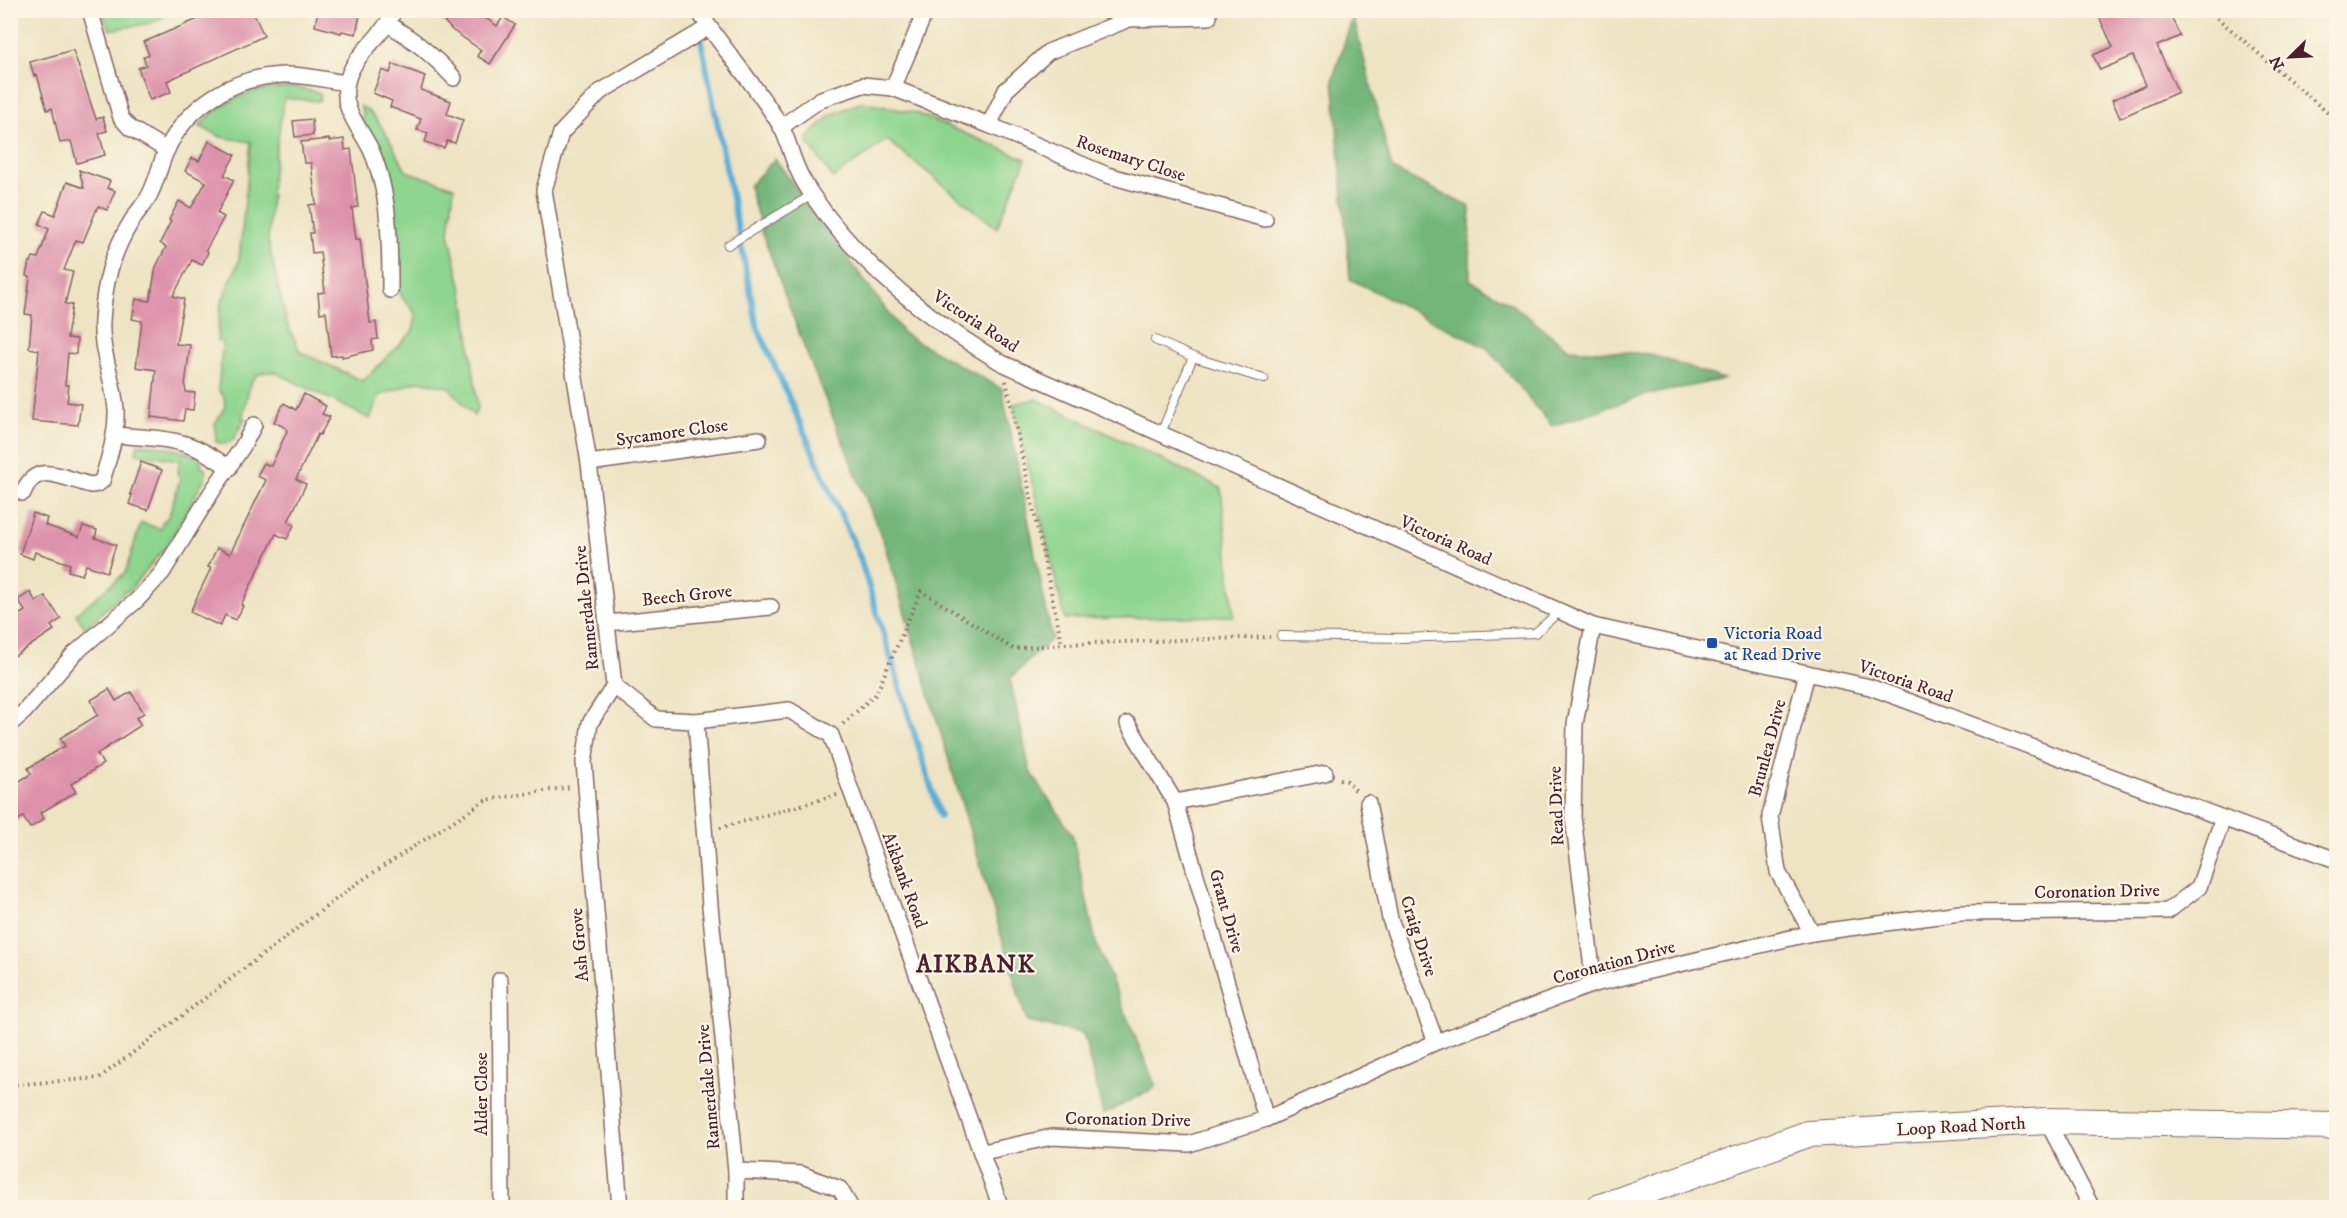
<svg xmlns="http://www.w3.org/2000/svg" width="2347" height="1218" font-family="'IM FELL DW Pica',serif">
<style>
.green{fill:#8ed58f;stroke:#6c7a5d;stroke-width:1.5}
.forest{fill:#72b67a;stroke:#5e6a52;stroke-width:1.5}
.lines{fill:none;stroke-linecap:round;stroke-linejoin:round}
.stream{stroke:#59aed5;stroke-width:6}
.building{fill:#dd91ab}
.service-casing{stroke:#836461;stroke-width:10}
.minor-casing{stroke:#836461;stroke-width:18}
.trunk-casing{stroke:#836461;stroke-width:28}
.path{stroke:#836461;stroke-width:4;stroke-dasharray:1.5 4.5;stroke-linecap:butt}
.service{stroke:#fff;stroke-width:8}
.minor{stroke:#fff;stroke-width:15}
.trunk{stroke:#fff;stroke-width:26}
.transit-dot{fill:#1a4fb4;stroke:#fcf5e5;stroke-width:2}
.labels{text-anchor:middle;stroke-width:4.5;stroke-linejoin:round;paint-order:stroke}
.street-label{font-size:18px;fill:#4a1f2b;stroke:#fcf5e5}
.transit-label{font-size:18px;fill:#164399;stroke:#fcf5e5;text-anchor:start}
.district-label{font-size:24px;font-weight:bold;letter-spacing:1.5px;fill:#4a1f2b;stroke:#fcf5e5}
</style>
<rect width="100%" height="100%" fill="#fcf5e5"/>
<filter id="ink" filterUnits="userSpaceOnUse"><feTurbulence type="fractalNoise" baseFrequency=".0167" numOctaves="2"/><feDisplacementMap in="SourceGraphic" scale="12" xChannelSelector="R" yChannelSelector="G"/><feConvolveMatrix kernelMatrix="1 2 1 2 8 2 1 2 1" color-interpolation-filters="sRGB"/></filter>
<filter id="wash" filterUnits="userSpaceOnUse"><feTurbulence type="fractalNoise" baseFrequency=".008" numOctaves="4" result="noise"/><feDisplacementMap in="SourceGraphic" scale="24" xChannelSelector="R" yChannelSelector="G"/><feGaussianBlur stdDeviation="1.35" result="paint"/><feColorMatrix in="noise" values="0 0 0 0 0 0 0 0 0 0 0 0 0 0 0 0 0 1.4 0 .05"/><feComposite in="paint" operator="in"/></filter>
<g filter="url(#wash)">
<rect width="100%" height="100%" fill="#eee4c4"/>
<g class="green">
<path d="M101 11H175L151 23 110 30Z"/>
<path d="M295 87 321 93 319 101 284 98 272 177 268 241 286 321 300 352 363 381 412 332C424 304 402 309 399 289 398 280 399 271 399 262 395 209 392 162 360 118L364 116 360 106C378 112 397 154 406 171L454 187 449 233 465 304 478 408 474 416 449 387 418 381 379 396 370 419 275 372C244 369 250 396 242 418L245 419 233 440 224 444 216 442 215 424 225 406 224 397 218 389 223 342 217 341 221 303 239 261 251 142 221 137 199 126C228 95 253 88 295 87Z"/>
<path d="M861 102 916 113 1026 159 997 228 887 140 833 178 806 140 829 116Z"/>
<path d="M1036 399 1221 488 1234 616 1065 619 1013 404Z"/>
<path d="M138 444C160 445 182 449 202 459L200 463 205 469 206 476 168 544 130 590 124 592 85 628 76 614 125 573 141 523 161 529 162 523 169 516 180 479 178 471 180 460 136 453Z"/>
</g>
<g class="forest">
<path d="M1353 16 1392 169 1470 207V280L1513 305 1569 349 1649 354 1724 379 1642 396 1552 426 1487 348 1350 279 1333 78Z"/>
<path d="M775 159 904 334 1002 389 1052 638 1010 679 1030 771 1072 834 1096 943 1156 1087 1103 1115 1083 1033 1027 1022 884 543 805 349 762 232 749 186Z"/>
</g>
<g class="lines">
<path class="stream" d="M700 35 757 326 860 558 940 816"/>
</g>
<g id="blocks">
<g class="building">
<path d="M219 10H252L264 36 167 81 171 92 150 100 138 68 146 65 143 57 149 55 144 42Z"/>
<path d="M318 10H361L356 34 342 31 341 33 315 26Z"/>
<path d="M434 10H474L497 26 503 17 515 25 490 64 477 56 481 50 452 30Z"/>
<path d="M2096 10H2168L2180 36 2157 46 2178 92 2120 118 2112 100 2146 85 2133 56 2100 70 2093 55 2113 47Z"/>
<path d="M73 50 96 119 103 117 107 131 99 133 105 155 77 163 71 141 60 143 52 108 47 110 37 75 34 76 30 62Z"/>
<path d="M393 64 425 76 421 90 451 101 447 114 463 120 455 143 447 141 444 148 425 142 428 133 417 130 421 119 390 107 392 101 373 93 382 70 390 73Z"/>
<path d="M312 119 313 135 295 137 293 121Z"/>
<path d="M329 139V141L344 139 345 150 351 149 358 207 352 208 356 239H360L370 323 376 322 378 339 372 340 373 350 342 357V355L331 356 326 312 320 313 318 293 325 292 320 252 312 253 310 233H313L309 205 316 204 311 163H304L301 142Z"/>
<path d="M209 141 235 155 224 175 234 180 217 213 224 217 206 250 208 252 202 265 192 260 173 296 184 299 176 344 190 345 185 386 186 392 195 393 193 410 185 409 183 421 151 417 156 370 136 367 142 321 132 319 136 299 150 301 156 267 166 247 160 243 171 221 169 220 179 201 191 208 206 182 185 171 192 158 199 161Z"/>
<path d="M79 170 110 181 107 188 115 191 107 210 98 206 83 242 76 240 64 270 73 272 65 304 72 305 67 338 77 339 76 354 68 353 65 385H69L67 402 81 404 78 425 32 421 39 350 29 348 32 315 25 314 30 277 26 276 29 262H31L33 257 38 258 49 229 39 224 45 211 55 215 67 182 84 188Z"/>
<path d="M304 394 326 406 322 414 330 417 320 435 318 434 296 479 306 484 288 522 294 525 287 539 276 534 241 605 243 606 236 620 225 615 220 626 190 612 211 568 208 567 217 548 230 554 266 480 257 476 264 463 271 466 287 431 286 428 274 422 284 403 296 410Z"/>
<path d="M141 462 162 470 148 510 129 504 132 495 130 494Z"/>
<path d="M33 513 47 518 45 525 79 537 83 526 97 530 95 538 116 545 107 572 86 565 82 575 68 571 70 564 35 552 33 559 20 554Z"/>
<path d="M30 592 36 602 45 596 61 619 51 626 54 630 10 659V620L25 611 18 600Z"/>
<path d="M109 689 116 701 131 692 144 713 136 718 141 725 97 754 103 764 71 784 76 792 40 813 44 819 30 828 23 817 10 825V787L31 774 28 768 65 746 60 738 98 715 91 700Z"/>
</g>
</g>
</g>
<g filter="url(#ink)">
<use href="#blocks" fill-opacity="0" stroke="#836461" stroke-width="1.5"/>
<g class="lines">
<g class="service-casing">
<g id="service">
<path d="M728 245 812 195"/>
<path d="M1155 340 1193 357 1264 379"/>
<path d="M1161 433 1193 357"/>
<path d="M1281 636 1402 638 1535 633 1559 612"/>
</g>
</g>
<g class="minor-casing">
<g id="minor">
<path d="M90 10 121 118 130 128 167 150"/>
<path d="M698 10C723 50 756 85 780 125 787 136 790 151 795 163 799 174 806 186 812 195 860 266 929 320 1002 363L1593 626 1870 687 2336 860"/>
<path d="M388 24C414 39 434 56 454 78"/>
<path d="M709 27 600 92 561 133 544 190 589 463 614 686 656 719 696 721 710 906 736 1171V1208"/>
<path d="M893 88 926 10"/>
<path d="M989 125 1006 90 1048 52 1129 19 1209 17"/>
<path d="M781 127 821 99 863 85 893 88 989 125 1107 175 1265 219"/>
<path d="M390 290C390 244 390 192 371 150 361 128 340 109 347 82 353 53 384 38 394 10"/>
<path d="M116 435C143 438 171 437 196 448 208 453 219 461 229 468"/>
<path d="M589 463 759 439"/>
<path d="M23 493C36 459 64 479 91 485L97 484 102 481C109 457 117 435 116 410 114 380 100 351 102 321 104 284 112 253 131 222 136 213 144 205 149 196 157 181 160 164 167 149 189 104 234 77 283 75 304 74 326 80 346 83"/>
<path d="M607 623 771 607"/>
<path d="M1593 626 1575 724 1573 817 1594 984"/>
<path d="M1807 673 1770 816 1778 872 1812 933"/>
<path d="M614 686 590 723 584 762 620 1208"/>
<path d="M696 721 789 710 831 735 1001 1208"/>
<path d="M10 724 24 712 74 654 137 600 162 573 211 493 243 446 254 425"/>
<path d="M1128 724 1175 802 1266 1119"/>
<path d="M1175 802 1325 773"/>
<path d="M1368 803 1390 919 1436 1042"/>
<path d="M500 980 502 1208"/>
<path d="M2047 1121 2092 1208"/>
<path d="M983 1152 1052 1137 1189 1144 1266 1119 1436 1042 1594 984 1812 933 1960 913 2168 911 2199 887 2223 818"/>
<path d="M736 1171 801 1174 840 1189 851 1208"/>
</g>
</g>
<g class="trunk-casing">
<path id="trunk" d="M1598 1208 1808 1134 2047 1121 2336 1126"/>
</g>
<g class="path">
<path d="M2208 10 2336 120"/>
<path d="M1006 381 1062 644"/>
<path d="M843 724 876 694 921 591 1013 649 1062 644 1270 637"/>
<path d="M1340 779 1347 781 1357 792"/>
<path d="M720 828 837 795"/>
<path d="M10 1085 99 1078 359 882 486 800 570 787"/>
</g>
<use href="#service" class="service"/>
<use href="#minor" class="minor"/>
<use href="#trunk" class="trunk"/>
</g>
</g>
<rect class="transit-dot" x="1706" y="637" width="12" height="12" rx="3"/>
<g class="labels">
<g class="street-label">
<text transform="translate(1131 158) rotate(18)" y="6">Rosemary Close</text>
<text transform="translate(976 321) rotate(33)" y="6">Victoria Road</text>
<text transform="translate(672 432) rotate(-8)" y="6">Sycamore Close</text>
<text transform="translate(1446 540) rotate(24)" y="6">Victoria Road</text>
<text transform="translate(687 595) rotate(-6)" y="6">Beech Grove</text>
<text transform="translate(586 608) rotate(-96)" y="6">Rannerdale Drive</text>
<text transform="translate(1906 681) rotate(19)" y="6">Victoria Road</text>
<text transform="translate(1767 748) rotate(-75)" y="6">Brunlea Drive</text>
<text transform="translate(1556 806) rotate(-92)" y="6">Read Drive</text>
<text transform="translate(905 880) rotate(70)" y="6">Aikbank Road</text>
<text transform="translate(2097 891) rotate(-1)" y="6">Coronation Drive</text>
<text transform="translate(1227 911) rotate(74)" y="6">Grant Drive</text>
<text transform="translate(1419 936) rotate(72)" y="6">Craig Drive</text>
<text transform="translate(579 945) rotate(-95)" y="6">Ash Grove</text>
<text transform="translate(1614 962) rotate(-15)" y="6">Coronation Drive</text>
<text transform="translate(708 1087) rotate(-95)" y="6">Rannerdale Drive</text>
<text transform="translate(481 1094) rotate(-90)" y="6">Alder Close</text>
<text transform="translate(1128 1119) rotate(1)" y="6">Coronation Drive</text>
<text transform="translate(1961 1126) rotate(-3)" y="6">Loop Road North</text>
</g>
<g class="transit-label">
<text x="1724" y="639">Victoria Road<tspan x="1724" dy="21">at Read Drive</tspan></text>
</g>
<g class="district-label">
<text x="976" y="972">AIKBANK</text>
</g>
</g>
<rect width="2347" height="1218" fill="none" stroke="#fcf5e5" stroke-width="36"/>
<g transform="translate(2290 57) rotate(246)" stroke="#fcf5e5" stroke-width="4.5" paint-order="stroke">
<path d="M0-4.5L10 22L0 15L-10 22Z" fill="#4a1f2b"/>
<text y="-9" font-size="16" font-weight="bold" text-anchor="middle" fill="#4a1f2b">N</text>
</g>
</svg>
